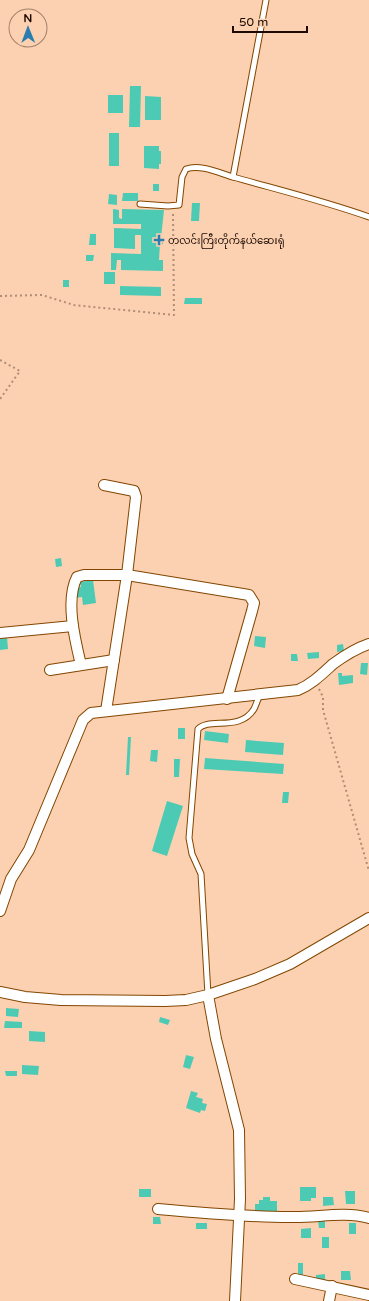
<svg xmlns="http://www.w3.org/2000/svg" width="369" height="1301" font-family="'Varela Round','Noto Sans Myanmar',sans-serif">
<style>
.building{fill:#4dcab4}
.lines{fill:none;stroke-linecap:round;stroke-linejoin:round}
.lane-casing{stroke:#824601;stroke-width:7}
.street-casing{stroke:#824601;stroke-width:12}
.path{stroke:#b08d75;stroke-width:2;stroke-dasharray:2 3;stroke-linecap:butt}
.lane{stroke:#fff;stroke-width:5}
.street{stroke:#fff;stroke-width:10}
.poi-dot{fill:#2b7dae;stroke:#fcd1b1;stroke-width:1.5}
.labels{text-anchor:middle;stroke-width:3.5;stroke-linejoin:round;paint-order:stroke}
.poi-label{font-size:10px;fill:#1c0900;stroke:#fcd1b1;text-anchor:start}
</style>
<rect width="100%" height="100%" fill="#fcd1b1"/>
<g class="building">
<path d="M130 86H141L140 127H129Z"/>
<rect x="108" y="95" width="15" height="18"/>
<path d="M145 96 161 97V120H145Z"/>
<rect x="109" y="133" width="10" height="33"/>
<path d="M144 146H159V151H161V164H159V169L144 168Z"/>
<rect x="153" y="184" width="6" height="7"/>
<path d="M123 193H138V201H122Z"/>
<path d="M109 194 117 195V205L108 204Z"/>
<path d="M192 203H200L199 221H191Z"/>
<path d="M113 209 119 210V218L122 219V209L164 210 161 238H163V244H160L159 260H163V271L121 270V260H117L116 270H111V253L141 254V235H135V249L114 248V228L141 229V224H113Z"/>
<path d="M90 234H96V245H89Z"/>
<path d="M86 255H94L93 261H86Z"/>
<rect x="104" y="272" width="11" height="12"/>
<rect x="63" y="280" width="6" height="7"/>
<path d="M120 286 161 287V296L120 295Z"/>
<path d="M185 298H202V304H184Z"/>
<path d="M61 558 62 566 56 567 55 559Z"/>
<path d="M93 580 96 603 83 605 82 597 75 598 74 588 81 587 80 582Z"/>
<path d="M255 636 266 637 265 648 254 646Z"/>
<path d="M7 637 8 649 0 650V638Z"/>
<path d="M343 644 344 651 337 652V645Z"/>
<path d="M319 652V658L308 659 307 653Z"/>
<path d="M291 654H297L298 661H291Z"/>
<path d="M361 663H368L367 675 360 674Z"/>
<path d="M338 673H342V676L353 675V683L339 685Z"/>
<rect x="178" y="728" width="7" height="11"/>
<path d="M205 731 229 734 228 743 204 740Z"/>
<path d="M128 737H131L129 775H126Z"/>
<path d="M246 740 284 743 283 755 245 752Z"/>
<path d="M151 750H158L157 762 150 761Z"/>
<path d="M205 758 284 764 283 774 204 769Z"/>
<path d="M174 759H180L179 777H174Z"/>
<path d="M283 792H289L288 803H282Z"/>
<path d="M167 801 183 806 167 856 152 851Z"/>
<path d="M6 1008 19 1009 18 1017 6 1016Z"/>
<path d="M160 1017 170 1020 168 1025 159 1022Z"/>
<path d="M5 1021 22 1022V1028H4Z"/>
<path d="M29 1031 45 1032V1042L29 1041Z"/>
<path d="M186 1055 194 1057 190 1069 183 1067Z"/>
<path d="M22 1065 39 1066 38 1075 22 1074Z"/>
<path d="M5 1071H17V1076H6Z"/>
<path d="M191 1091 198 1093 196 1097 203 1099 202 1103 207 1104 205 1111 201 1110 200 1113 186 1108Z"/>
<path d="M300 1187H316V1198H311V1201H300Z"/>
<rect x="139" y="1189" width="12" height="8"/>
<path d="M345 1191H355V1204H346Z"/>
<path d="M263 1197H270V1201H277V1211H255V1204H259V1200H263Z"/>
<path d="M323 1197H333L334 1205 323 1206Z"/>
<path d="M153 1217H160L161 1224H153Z"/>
<path d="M318 1221H325V1228H319Z"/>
<rect x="196" y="1223" width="11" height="6"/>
<rect x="349" y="1223" width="7" height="11"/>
<path d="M311 1228V1238H301V1229Z"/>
<rect x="322" y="1237" width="7" height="11"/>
<rect x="298" y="1263" width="5" height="13"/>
<path d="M341 1271H350L351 1280H341Z"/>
<path d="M325 1274V1280L316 1281V1275Z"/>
</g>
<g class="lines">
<g class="lane-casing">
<g id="lane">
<path d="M233 177 266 0"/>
<path d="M140 204 168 206 179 205 182 177 186 169C201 164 219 173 233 177 279 190 324 201 369 217"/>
<path d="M208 995 201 874 192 854 189 838 198 729C209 717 240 732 254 709 256 705 258 699 260 694"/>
</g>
</g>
<g class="street-casing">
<g id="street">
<path d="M104 485 134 491 136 497 127 575 106 711"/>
<path d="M0 633 73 626"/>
<path d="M81 665C75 640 65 600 77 577L84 575H127L249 595 254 603 252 611 227 699"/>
<path d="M50 670 114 660"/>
<path d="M0 911 11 879 29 850 83 720 91 713 298 690C312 684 322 674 333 664 344 656 357 648 369 644"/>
<path d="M0 992 25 997 61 1000 165 1001 186 1000 208 995 255 979 290 964 369 918"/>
<path d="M208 995 216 1039 239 1130 240 1199 235 1301"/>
<path d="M158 1209C202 1213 246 1217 290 1217 317 1218 343 1211 369 1218"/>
<path d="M295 1279 369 1295"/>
<path d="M329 1301 332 1286"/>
</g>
</g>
<g class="path">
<path d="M0 296 42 295 74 305 174 315 173 211"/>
<path d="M0 360 20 371 0 399"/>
<path d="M319 689 323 697V710L369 871"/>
</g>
<use href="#lane" class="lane"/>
<use href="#street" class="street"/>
</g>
<path class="poi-dot" d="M157 234h4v4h4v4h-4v4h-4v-4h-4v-4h4z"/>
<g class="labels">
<g class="poi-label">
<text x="168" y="244">တလင်းကြီးတိုက်နယ်ဆေးရုံ</text>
</g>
</g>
<g transform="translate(28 28) rotate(359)"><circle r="19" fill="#fcd1b1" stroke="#a2816a"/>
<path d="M0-3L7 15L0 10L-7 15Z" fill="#2b7dae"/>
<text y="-6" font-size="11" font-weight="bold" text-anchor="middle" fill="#1c0900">N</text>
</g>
<path d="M233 26v6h74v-6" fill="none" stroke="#1c0900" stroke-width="2"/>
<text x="239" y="26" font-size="12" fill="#1c0900" stroke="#fcd1b1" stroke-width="3" paint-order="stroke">50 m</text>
</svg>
